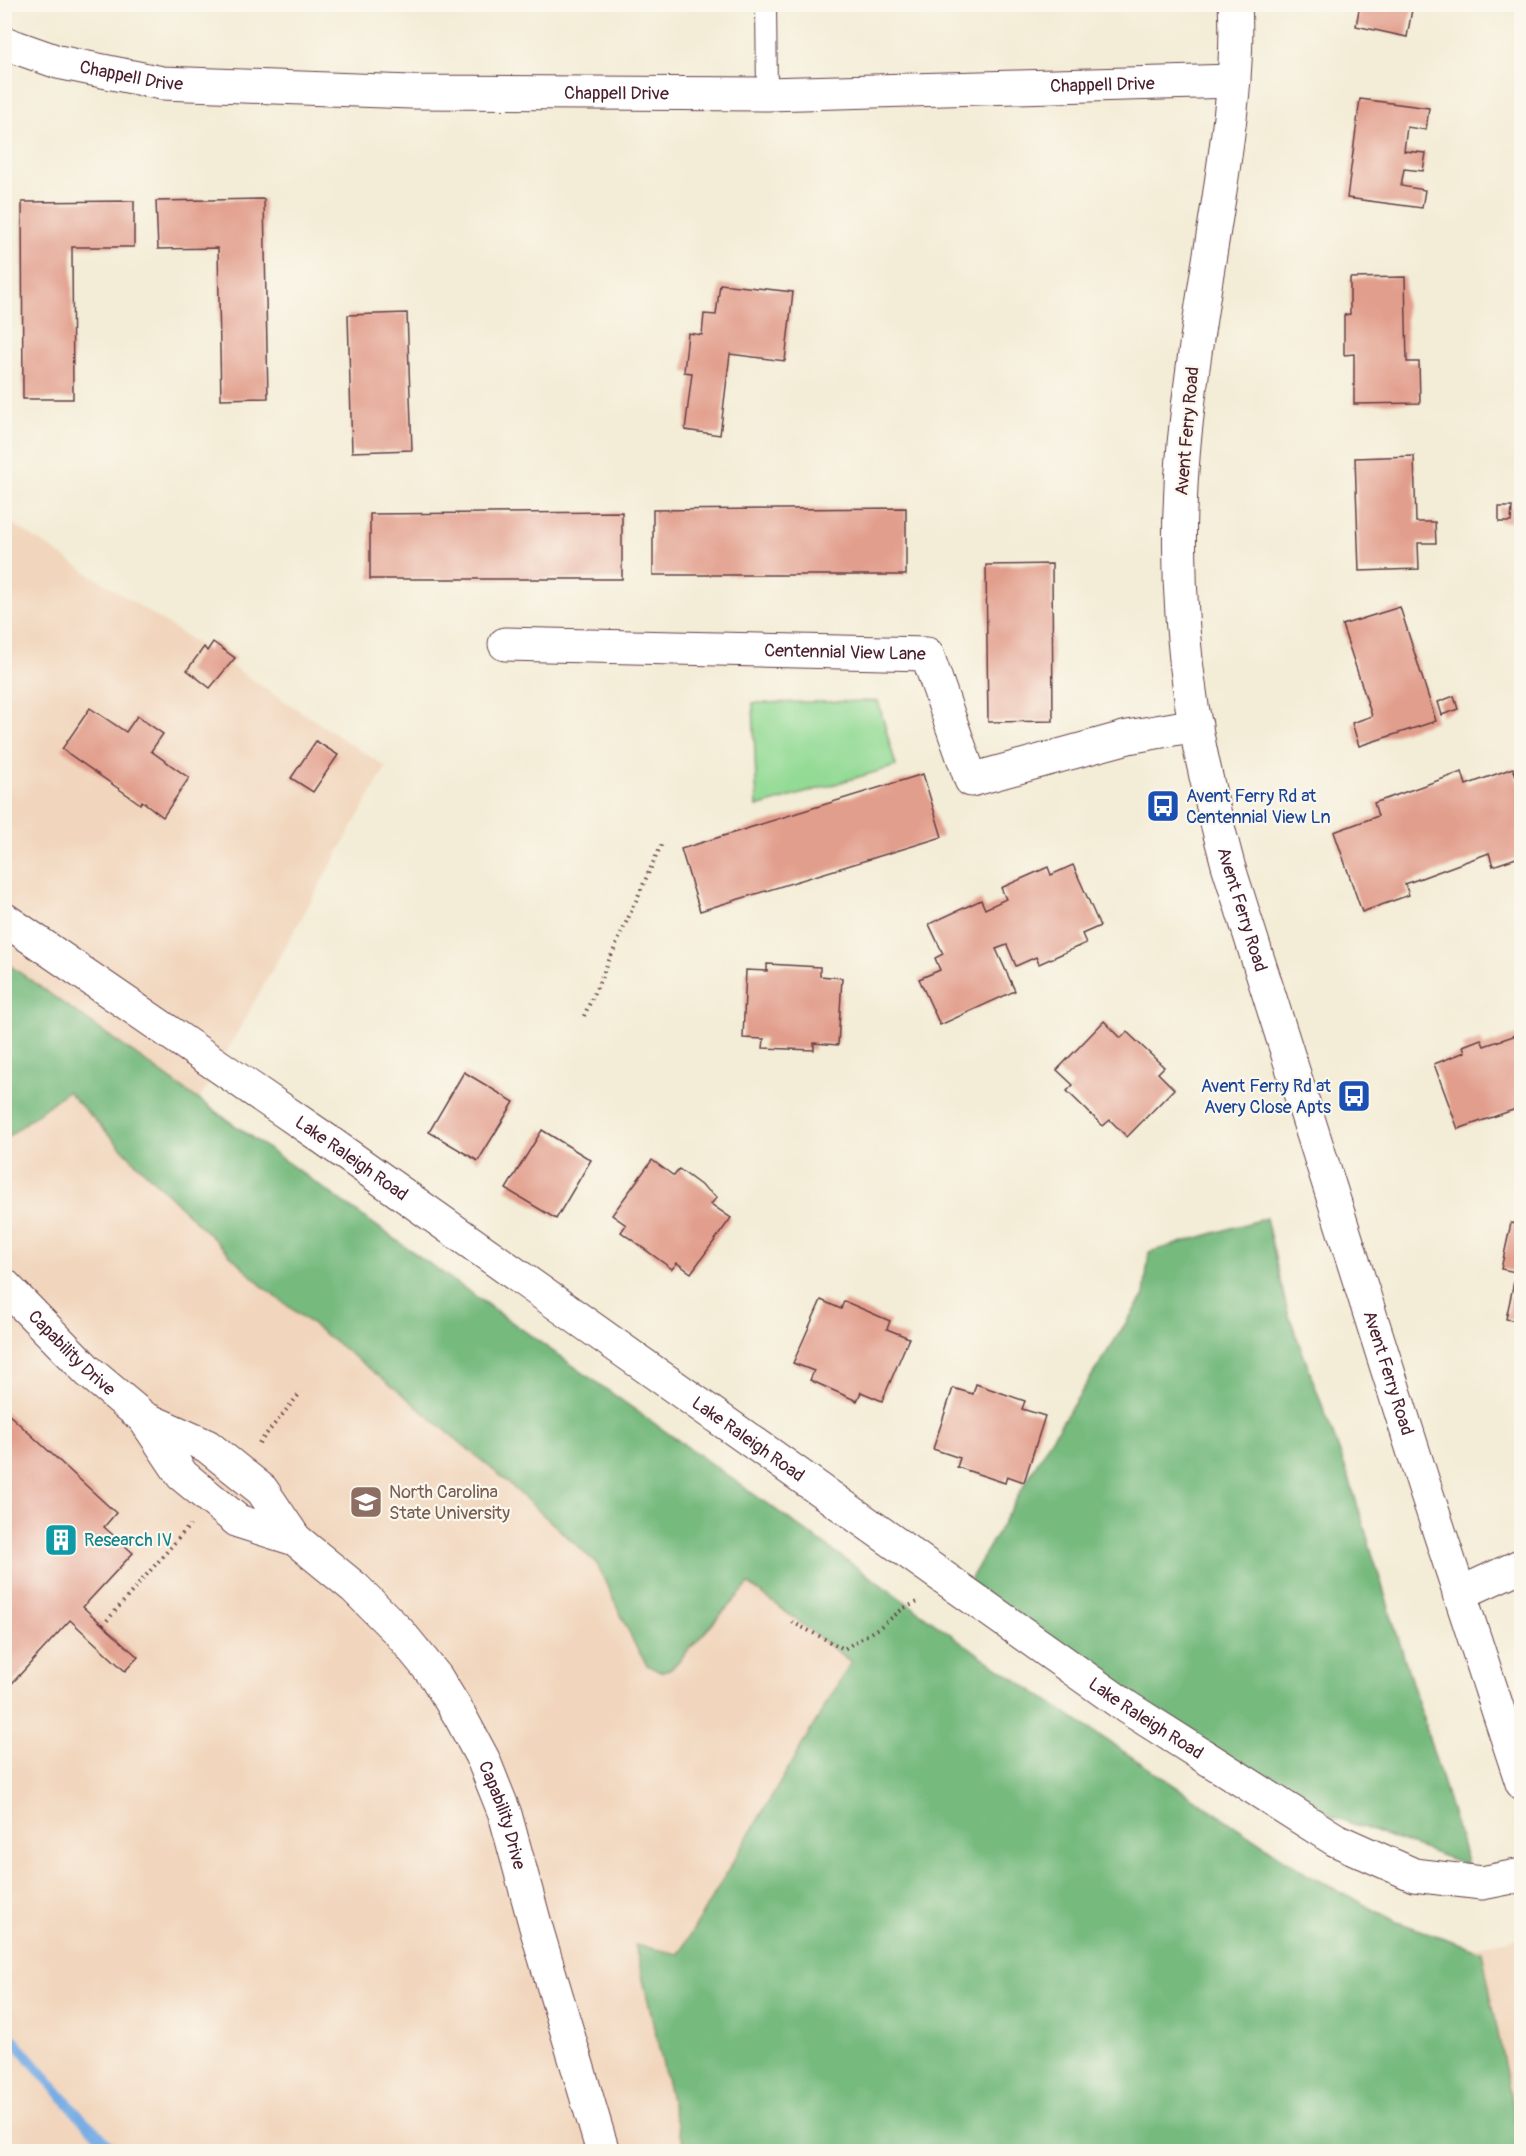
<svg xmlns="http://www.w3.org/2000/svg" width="1526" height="2156" font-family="Pangolin,sans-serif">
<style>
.built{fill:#f1d5bc}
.green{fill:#93da94;stroke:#6e7c60;stroke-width:1.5}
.forest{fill:#76ba7e;stroke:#606c54;stroke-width:1.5}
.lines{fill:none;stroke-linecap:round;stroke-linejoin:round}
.stream{stroke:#76ace4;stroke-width:10}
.building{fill:#e29e8c}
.lane-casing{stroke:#633e45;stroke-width:22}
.street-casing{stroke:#633e45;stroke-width:35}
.primary-casing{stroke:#633e45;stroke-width:35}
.path{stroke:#633e45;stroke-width:4;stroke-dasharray:1.5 4.5;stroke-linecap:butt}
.lane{stroke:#fff;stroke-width:20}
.street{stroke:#fff;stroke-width:33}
.primary{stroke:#fff;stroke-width:33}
.labels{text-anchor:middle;stroke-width:4.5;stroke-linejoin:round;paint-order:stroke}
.street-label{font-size:18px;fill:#4a1f2b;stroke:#fbf7ec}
.transit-label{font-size:18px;fill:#164399;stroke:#fbf7ec;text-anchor:start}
.education-label{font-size:18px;fill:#785e54;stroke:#fbf7ec;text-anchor:start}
.culture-label{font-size:18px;fill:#0d838f;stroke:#fbf7ec;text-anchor:start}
</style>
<rect width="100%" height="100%" fill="#fbf7ec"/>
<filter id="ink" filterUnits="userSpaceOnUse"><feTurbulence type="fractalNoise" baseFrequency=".0167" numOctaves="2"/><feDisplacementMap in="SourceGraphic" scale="12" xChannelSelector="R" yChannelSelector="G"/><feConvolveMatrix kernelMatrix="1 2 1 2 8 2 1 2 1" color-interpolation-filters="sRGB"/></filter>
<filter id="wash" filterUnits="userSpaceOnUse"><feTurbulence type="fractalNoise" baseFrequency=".008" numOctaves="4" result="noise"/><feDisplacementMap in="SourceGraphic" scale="24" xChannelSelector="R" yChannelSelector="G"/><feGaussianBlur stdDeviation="1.35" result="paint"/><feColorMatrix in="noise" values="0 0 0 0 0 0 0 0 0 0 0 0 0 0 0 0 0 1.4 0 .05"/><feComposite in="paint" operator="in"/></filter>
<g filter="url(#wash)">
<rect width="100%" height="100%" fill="#f3ecd6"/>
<path class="built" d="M4 518 386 767 197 1104 1391 1962 1521 1938V2151H5Z"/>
<path class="green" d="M878 701 896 766 757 807 753 703Z"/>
<g class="forest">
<path d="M5 962 987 1660 1308 1875 1397 1922 1482 1951 1521 2151H687L675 2117 635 1945 679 1954 851 1662 749 1584 672 1668 660 1672 647 1665 636 1647 597 1564 505 1480 396 1389 262 1286 136 1163 67 1091 5 1139Z"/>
<path d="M1266 1218 1287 1310 1349 1478 1468 1865 1331 1816 1170 1722 969 1582 1048 1444 1144 1295 1149 1252Z"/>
</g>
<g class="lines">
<path class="stream" d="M4 2029 78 2115 117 2152"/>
</g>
<g id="blocks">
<g class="building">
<path d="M1360 4H1413L1407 37 1356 26Z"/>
<path d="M1360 99 1429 108 1426 130 1407 127 1404 151 1426 153 1423 171 1404 169 1401 186 1425 190 1422 208 1347 198Z"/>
<path d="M264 199 268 398 221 399 218 248 158 249 156 201Z"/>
<path d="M134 201V247H72L73 399H23L22 202Z"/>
<path d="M1405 277 1407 362H1419L1420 403 1354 404V354L1344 355V315L1350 314V278Z"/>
<path d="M720 284 793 292 785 361 730 354 720 435 685 430 692 373 684 372 688 333 702 335 704 314 716 315Z"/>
<path d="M407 313 412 450 352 452 348 315Z"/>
<path d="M1414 456 1416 522H1435L1436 543H1418L1419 569 1359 571 1355 458Z"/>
<path d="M1499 507H1512L1511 522H1499Z"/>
<path d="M906 508V575H653V510Z"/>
<path d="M622 512V579H370V514Z"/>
<path d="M1052 564 1053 721 988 722 986 565Z"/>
<path d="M1400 607 1436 721 1359 746 1352 723 1372 716 1342 625Z"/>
<path d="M213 642 235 658 210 688 187 670 204 647 207 651Z"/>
<path d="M1454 696 1458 709 1442 715 1438 702Z"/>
<path d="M90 708 126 732 137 716 163 734 151 751 189 778 163 817 142 801 140 804 139 803 62 749Z"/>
<path d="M316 741 338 755 313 792 291 778Z"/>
<path d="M1513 768 1522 792V856L1493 866 1489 853 1405 884 1409 895 1362 912 1334 832 1378 816 1374 803 1462 772 1466 785Z"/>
<path d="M923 774 942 837 700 911 681 849Z"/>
<path d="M1073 865 1100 926 1082 934 1086 943 1039 964 1036 957 1016 966 1007 945 996 949 1015 991 940 1025 919 979 940 970 935 958 943 954 929 924 981 900 985 909 1006 899 1001 888 1048 867 1051 875Z"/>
<path d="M767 964 820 967V976L842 978 838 1045 814 1043V1050L763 1048 764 1039 743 1038 746 970 767 971Z"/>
<path d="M1104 1021 1121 1038 1127 1032 1164 1067 1158 1073 1174 1089 1127 1137 1110 1120 1103 1126 1067 1091 1073 1085 1057 1070Z"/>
<path d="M1522 1033V1107L1458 1129 1434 1064 1465 1052 1463 1046 1481 1039 1484 1046Z"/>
<path d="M464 1072 514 1102 478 1161 429 1132Z"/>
<path d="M542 1130 591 1160 556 1219 506 1189Z"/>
<path d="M652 1160 674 1176 679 1169 717 1197 711 1204 731 1218 691 1273 677 1263 672 1269 621 1232 626 1225 612 1215Z"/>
<path d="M1511 1223 1522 1225V1322L1506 1319 1516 1272 1501 1269Z"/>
<path d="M821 1300 841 1309 844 1301 890 1321 887 1329 909 1338 882 1401 861 1392 857 1401 810 1380 814 1371 793 1363Z"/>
<path d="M976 1384 1025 1401 1022 1409 1045 1416 1024 1482 1007 1476 1005 1483 957 1467 960 1458 933 1449 953 1388 973 1394Z"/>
<path d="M4 1410 116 1513 104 1527 133 1553 83 1607 138 1657 125 1671 70 1620 4 1692Z"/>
</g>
</g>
</g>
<g filter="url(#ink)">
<use href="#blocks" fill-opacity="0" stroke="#633e45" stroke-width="1.5"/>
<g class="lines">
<g class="lane-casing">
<path id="lane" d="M766 4 767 94"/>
</g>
<g class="street-casing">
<g id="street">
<path id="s1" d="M4 43 58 62 162 83 411 92 767 94 1234 81"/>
<path id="s2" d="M505 644 927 654 971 780 1128 737 1196 725"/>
<path id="s3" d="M4 919 319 1135 1128 1708 1336 1840 1414 1875 1482 1883 1522 1875"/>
<path id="s4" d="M4 1285 88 1371 144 1418 207 1446 262 1490 295 1539 355 1588 399 1632 436 1677 460 1716 483 1759 505 1814 537 1931 603 2152"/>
<path d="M144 1418 182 1475 238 1521 295 1539"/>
<path d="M1459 1594 1522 1565"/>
</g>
</g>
<g class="primary-casing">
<g id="primary">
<path id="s5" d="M1235 4C1239 69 1228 134 1219 198 1206 280 1192 362 1184 444 1176 530 1179 621 1192 706 1201 760 1214 813 1228 865L1423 1482 1522 1783"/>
</g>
</g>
<g class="path">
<path d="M584 1016 662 843"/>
<path d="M259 1443 301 1392"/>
<path d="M792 1622 844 1649 880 1627 904 1608 918 1602"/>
<path d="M103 1625 190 1525"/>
<path d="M4 2147 11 2152"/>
</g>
<use href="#lane" class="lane"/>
<use href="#street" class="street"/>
<use href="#primary" class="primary"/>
</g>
</g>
<defs>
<g id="bus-square" transform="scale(1.725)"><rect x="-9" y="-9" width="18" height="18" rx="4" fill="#1a4fb4" stroke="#fbf7ec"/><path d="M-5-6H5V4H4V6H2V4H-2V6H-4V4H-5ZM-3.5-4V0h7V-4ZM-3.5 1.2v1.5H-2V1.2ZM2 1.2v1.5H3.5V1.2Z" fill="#fff"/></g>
<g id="university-square" transform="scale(1.725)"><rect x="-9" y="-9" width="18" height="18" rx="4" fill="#8d6e63" stroke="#fbf7ec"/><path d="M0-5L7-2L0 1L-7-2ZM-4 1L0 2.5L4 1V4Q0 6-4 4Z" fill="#fff"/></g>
<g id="building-square" transform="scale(1.725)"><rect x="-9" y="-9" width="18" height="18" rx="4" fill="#0f9aa8" stroke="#fbf7ec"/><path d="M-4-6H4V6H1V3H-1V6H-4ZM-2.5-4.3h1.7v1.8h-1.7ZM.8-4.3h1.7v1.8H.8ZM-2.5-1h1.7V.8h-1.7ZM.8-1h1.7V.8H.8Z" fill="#fff"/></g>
</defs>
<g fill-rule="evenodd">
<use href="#bus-square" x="1163" y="806"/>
<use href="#bus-square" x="1354" y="1096"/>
<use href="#university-square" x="366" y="1502"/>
<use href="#building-square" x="61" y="1540"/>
</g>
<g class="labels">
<g class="street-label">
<text dy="6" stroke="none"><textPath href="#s1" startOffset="132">Chappell Drive</textPath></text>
<text dy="6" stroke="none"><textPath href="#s1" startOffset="1104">Chappell Drive</textPath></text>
<text dy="6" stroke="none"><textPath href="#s1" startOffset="618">Chappell Drive</textPath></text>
<text transform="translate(1187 431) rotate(-85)" y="6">Avent Ferry Road</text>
<text dy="6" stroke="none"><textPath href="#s2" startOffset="340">Centennial View Lane</textPath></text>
<text dy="6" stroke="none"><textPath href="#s5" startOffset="916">Avent Ferry Road</textPath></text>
<text dy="6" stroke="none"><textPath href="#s3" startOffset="422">Lake Raleigh Road</textPath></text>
<text dy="6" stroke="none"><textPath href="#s4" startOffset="96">Capability Drive</textPath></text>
<text dy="6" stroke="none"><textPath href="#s5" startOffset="1402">Avent Ferry Road</textPath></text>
<text dy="6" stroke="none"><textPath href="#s3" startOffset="908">Lake Raleigh Road</textPath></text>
<text dy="6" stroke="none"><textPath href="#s3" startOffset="1394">Lake Raleigh Road</textPath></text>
<text dy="6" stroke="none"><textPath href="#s4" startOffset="744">Capability Drive</textPath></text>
</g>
<g class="transit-label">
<text x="1186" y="802">Avent Ferry Rd at<tspan x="1186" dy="21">Centennial View Ln</tspan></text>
<text x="1331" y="1092" text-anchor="end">Avent Ferry Rd at<tspan x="1331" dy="21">Avery Close Apts</tspan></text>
</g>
<g class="education-label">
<text x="389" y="1498">North Carolina<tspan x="389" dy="21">State University</tspan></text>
</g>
<g class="culture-label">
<text x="84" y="1546">Research IV</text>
</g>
</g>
<rect width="1526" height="2156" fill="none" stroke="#fbf7ec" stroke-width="24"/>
</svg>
